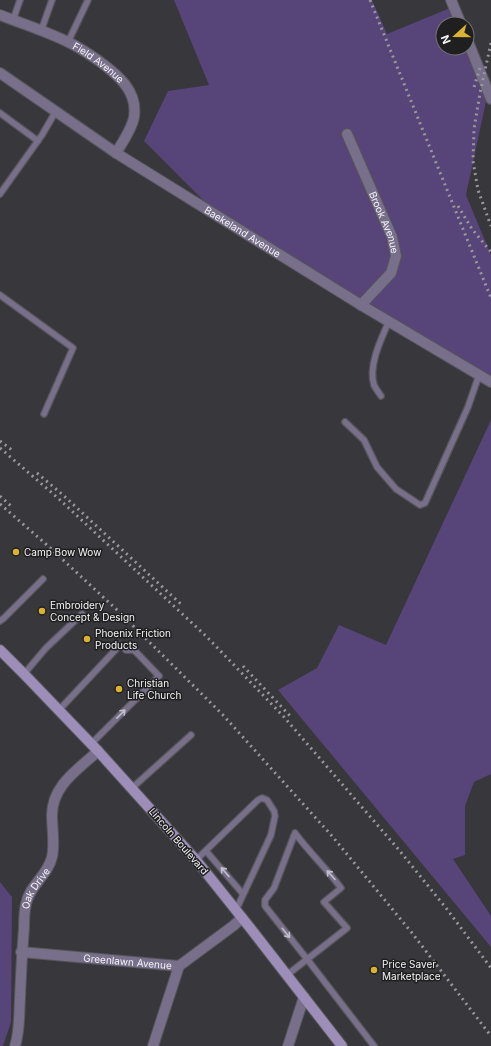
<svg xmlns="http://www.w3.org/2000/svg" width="491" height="1046" font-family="Inter,sans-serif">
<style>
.green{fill:#574479}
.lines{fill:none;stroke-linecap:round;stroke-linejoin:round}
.service-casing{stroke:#565559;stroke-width:8}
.minor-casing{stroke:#565559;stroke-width:12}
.secondary-casing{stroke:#565559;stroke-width:12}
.service{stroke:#786f8b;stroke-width:5.5}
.minor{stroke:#786f8b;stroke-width:10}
.secondary{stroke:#9c8eb9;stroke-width:10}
.rail{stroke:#98989b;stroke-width:3;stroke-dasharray:2 4;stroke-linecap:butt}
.oneway{stroke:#c2bfcb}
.poi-dot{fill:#dcb233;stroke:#1f1f20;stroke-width:1.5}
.labels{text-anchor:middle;stroke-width:3;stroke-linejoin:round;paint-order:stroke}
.street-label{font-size:10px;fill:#f4f4f6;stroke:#1f1f20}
.poi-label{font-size:10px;fill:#f4f4f6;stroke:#1f1f20;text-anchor:start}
</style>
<rect width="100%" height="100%" fill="#38373b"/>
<g class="green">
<path d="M174 0H372L387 34 455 6 462 24H443V48H467L488 92 466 195 491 255V380L235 232 144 141 168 91 209 85Z"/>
<path d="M491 420V774L474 782 465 806V855L453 859 491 916V947L278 690 317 668 339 625 386 645Z"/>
<path d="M0 882 12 897 11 1022 3 1046H0Z"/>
</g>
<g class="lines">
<g class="service-casing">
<g id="service">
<path d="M13 20 20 0"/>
<path d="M41 31 52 0"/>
<path d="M68 42 88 0"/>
<path d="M0 113 38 141"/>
<path d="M0 194 42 135 56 111"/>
<path d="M0 295 73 348 44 414"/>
<path d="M381 396C379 393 376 389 374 385 368 366 381 339 389 321"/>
<path d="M345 422 364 440 377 467 396 489 420 505 425 503 468 407 479 375"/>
<path d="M0 621 4 618 43 579"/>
<path d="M24 674 46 648 82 614"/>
<path d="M59 710 120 645 126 650H133L136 652 159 676 91 744"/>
<path d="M132 788 191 735"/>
<path d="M206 851 243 894"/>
<path d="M196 860 258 800 262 798 267 800 274 811 275 816 271 835 236 910"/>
<path d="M287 975 347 928 324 902 341 888C327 869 309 852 295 833L274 888 265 900V906L307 959 374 1046"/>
</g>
</g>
<g class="minor-casing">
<g id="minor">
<path d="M451 0 461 24"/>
<path id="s1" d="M0 15C23 24 46 31 68 42 79 47 89 54 99 61 118 75 138 91 134 117 132 129 122 143 116 153"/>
<path d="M467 39 491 99"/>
<path id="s2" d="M0 73 116 153 361 305 491 382"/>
<path id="s3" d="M347 134 392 237 396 256 391 273 361 305"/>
<path id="s4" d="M21 952 179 966 233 926 242 918"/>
<path id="s5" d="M15 1046C20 1031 19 1013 20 998 21 975 22 951 24 928 24 920 24 912 26 904 29 886 48 875 52 857 55 843 52 829 52 815 52 785 79 769 98 751"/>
<path d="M153 1046 179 966"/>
<path d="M288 1046 304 997"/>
</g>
</g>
<g class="secondary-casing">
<path id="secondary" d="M0 650 24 674 98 751 196 860 251 929 342 1046"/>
</g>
<use href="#service" class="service"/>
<use href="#minor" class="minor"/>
<use href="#secondary" class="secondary"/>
<g class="rail">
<path d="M370 0 491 298"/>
<path d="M491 43 480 93 474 129 473 161 478 190 491 226"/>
<path d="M474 87 480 68"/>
<path d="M458 206 472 229 491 252"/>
<path d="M0 441 12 450"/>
<path d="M0 448 59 499 207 637 284 717 399 850 446 908 491 968"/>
<path d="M37 473 63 495 183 606"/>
<path d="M0 496 11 506"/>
<path d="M0 504 47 545 116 609 223 715 332 836 412 933 491 1036"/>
<path d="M243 666 292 718"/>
</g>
</g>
<defs><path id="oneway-shaft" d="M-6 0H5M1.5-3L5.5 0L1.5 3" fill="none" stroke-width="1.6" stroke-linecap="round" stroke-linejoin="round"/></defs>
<g class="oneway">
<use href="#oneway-shaft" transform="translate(121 714) rotate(-45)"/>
<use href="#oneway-shaft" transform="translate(225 872) rotate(-131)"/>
<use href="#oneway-shaft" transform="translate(331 875) rotate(-132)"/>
<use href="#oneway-shaft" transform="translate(286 933) rotate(51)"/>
</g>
<g class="poi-dot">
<circle cx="16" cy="552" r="4"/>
<circle cx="42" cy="611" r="4"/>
<circle cx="87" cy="639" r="4"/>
<circle cx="119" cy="689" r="4"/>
<circle cx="374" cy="970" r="4"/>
</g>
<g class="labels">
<g class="street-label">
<text dy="4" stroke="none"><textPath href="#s1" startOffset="110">Field Avenue</textPath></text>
<text dy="4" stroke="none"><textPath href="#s3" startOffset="96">Brook Avenue</textPath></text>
<text dy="4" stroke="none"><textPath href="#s2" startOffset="290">Baekeland Avenue</textPath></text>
<text transform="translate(179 841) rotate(49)" y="4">Lincoln Boulevard</text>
<text dy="4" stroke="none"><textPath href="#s5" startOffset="161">Oak Drive</textPath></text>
<text dy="4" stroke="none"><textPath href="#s4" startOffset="107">Greenlawn Avenue</textPath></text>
</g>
<g class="poi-label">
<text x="24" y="556">Camp Bow Wow</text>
<text x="50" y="609">Embroidery<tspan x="50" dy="12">Concept &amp; Design</tspan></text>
<text x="95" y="637">Phoenix Friction<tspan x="95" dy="12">Products</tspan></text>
<text x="127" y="687">Christian<tspan x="127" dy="12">Life Church</tspan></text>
<text x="382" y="968">Price Saver<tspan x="382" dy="12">Marketplace</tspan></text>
</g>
</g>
<g transform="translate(455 36) rotate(249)"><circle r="19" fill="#1f1f20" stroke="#747476"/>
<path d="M0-3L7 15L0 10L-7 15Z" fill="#dcb233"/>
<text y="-6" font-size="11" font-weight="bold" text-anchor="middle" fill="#f4f4f6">N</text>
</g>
</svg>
